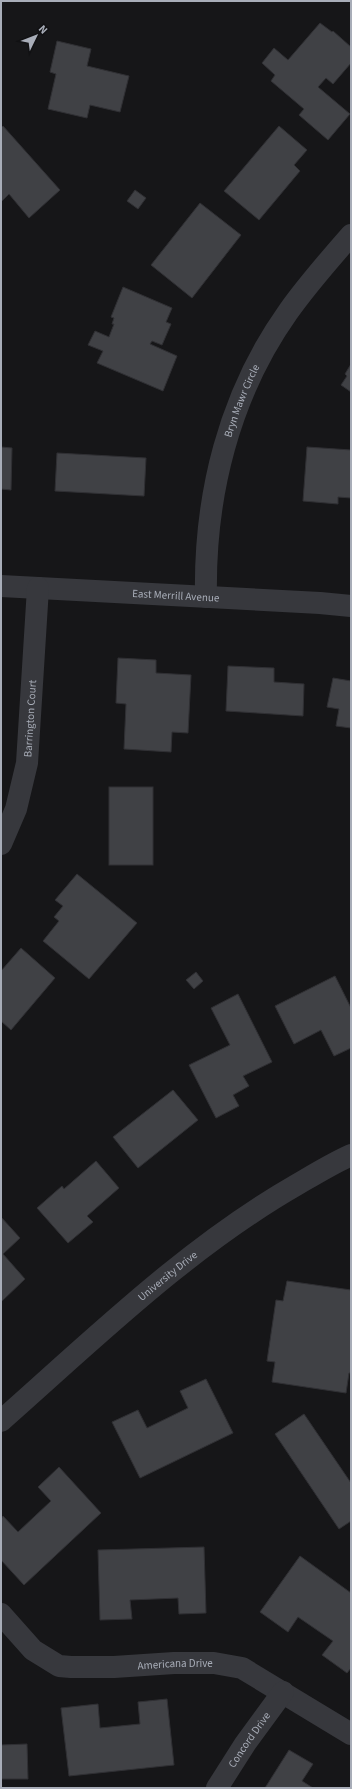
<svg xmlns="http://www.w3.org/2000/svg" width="352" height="1789" font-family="'Source Sans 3',sans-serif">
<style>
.building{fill:#404145;stroke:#303034}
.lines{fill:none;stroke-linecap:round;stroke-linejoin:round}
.street{stroke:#37383d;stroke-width:22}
.labels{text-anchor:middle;stroke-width:3;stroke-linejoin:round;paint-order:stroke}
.street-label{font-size:11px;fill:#a8adb8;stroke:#111113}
</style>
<rect width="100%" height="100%" fill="#161618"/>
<g class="building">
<path d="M320 23 332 32 333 31 351 47V63L333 84 326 78 318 87 350 114 328 140 299 115 304 109 271 81 275 75 262 63 274 48 288 60Z"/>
<path d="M57 41 91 49 87 66 129 76 120 112 90 105 87 118 48 109 56 74 50 72Z"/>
<path d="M3 126 60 190 29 218 9 194 1 202V128Z"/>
<path d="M279 126 307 150 294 165 300 171 259 220 224 191Z"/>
<path d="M135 190 146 198 138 209 127 201Z"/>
<path d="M200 203 241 235 192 298 151 265Z"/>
<path d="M123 287 172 308 166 322 171 324 162 345 152 341 150 344 177 356 163 391 97 363 103 351 88 345 95 331 109 337 114 324H112L114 318 111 317Z"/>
<path d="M351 364V392L341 385 347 376 345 374Z"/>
<path d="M1 447 12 448 11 490 1 489Z"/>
<path d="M307 447 351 450V498L338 497V504L303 501Z"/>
<path d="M57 453 146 458 144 496 55 491Z"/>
<path d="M118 658 156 660V673L191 675 188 733 172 732 171 752 124 749 126 704 116 703Z"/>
<path d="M228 666 274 668V682L304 684 303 716 226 711Z"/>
<path d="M333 678 351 681V728L336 726 339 709 327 707Z"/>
<rect x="109" y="787" width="44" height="78"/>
<path d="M77 874 137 923 89 979 43 941 59 921 54 917 63 906 55 900Z"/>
<path d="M21 948 55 978 11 1030 1 1021V971Z"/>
<path d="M196 972 203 981 194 989 186 980Z"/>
<path d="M335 976 351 1008V1048L334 1056 321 1030 294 1044 275 1006Z"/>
<path d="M238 994 272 1062 243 1076 249 1086 233 1095 239 1106 216 1118 189 1065 230 1045 211 1008Z"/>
<path d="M173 1090 198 1120 138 1168 113 1137Z"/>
<path d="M96 1161 119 1188 87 1216 93 1222 68 1243 37 1208 62 1186 64 1189Z"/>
<path d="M1 1217 20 1238 3 1254 25 1279 1 1302Z"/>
<path d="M287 1281 351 1290V1373H349L346 1393 272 1382 275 1362 267 1361 276 1300 283 1301Z"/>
<path d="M206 1379 233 1433 140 1478 112 1422 138 1410 147 1428 188 1408 180 1391Z"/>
<path d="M304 1414 351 1483V1521L339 1529 275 1434Z"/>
<path d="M59 1467 101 1513 24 1585 1 1560V1519L3 1516 18 1532 51 1501 38 1487Z"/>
<path d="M204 1547 206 1613 179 1614 178 1598 130 1600 132 1619 100 1620 98 1550Z"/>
<path d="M300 1556 351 1593V1668L347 1673 322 1655 333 1641 298 1617 288 1632 260 1612Z"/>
<path d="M167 1699 174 1765 69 1776 61 1708 98 1704 100 1728 140 1724 138 1702Z"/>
<path d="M27 1744 28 1779H1V1745Z"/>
<path d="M289 1750 313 1764 302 1781 313 1788H265Z"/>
</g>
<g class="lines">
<g class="street">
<path id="s1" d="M1 586 320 603 351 606"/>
<path id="s2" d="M206 597C204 496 229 395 288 312 307 285 329 260 351 235"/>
<path id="s3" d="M1 844 16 809 27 763 38 588"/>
<path id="s4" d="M1 1421C96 1337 188 1247 298 1184 315 1174 333 1163 351 1155"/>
<path id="s5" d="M1 1614 33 1650 59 1666 71 1667H114L174 1663H214L242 1668 351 1734"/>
<path id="s6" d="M217 1788 245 1744 283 1692"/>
</g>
</g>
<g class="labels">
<g class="street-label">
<text dy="4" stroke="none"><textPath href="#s2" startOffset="201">Bryn Mawr Circle</textPath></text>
<text dy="4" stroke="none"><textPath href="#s1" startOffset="175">East Merrill Avenue</textPath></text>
<text dy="4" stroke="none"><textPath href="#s3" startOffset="130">Barrington Court</textPath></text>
<text dy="4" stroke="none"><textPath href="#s4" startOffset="221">University Drive</textPath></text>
<text dy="4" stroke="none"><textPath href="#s5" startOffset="195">Americana Drive</textPath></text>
<text dy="4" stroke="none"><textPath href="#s6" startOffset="58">Concord Drive</textPath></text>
</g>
</g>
<rect width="352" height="1789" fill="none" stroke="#a8adb8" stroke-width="4"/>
<g transform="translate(36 36) rotate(47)" stroke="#111113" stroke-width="3" paint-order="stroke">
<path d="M0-3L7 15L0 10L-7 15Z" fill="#a8adb8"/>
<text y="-6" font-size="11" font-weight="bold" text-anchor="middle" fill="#a8adb8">N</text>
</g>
</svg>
